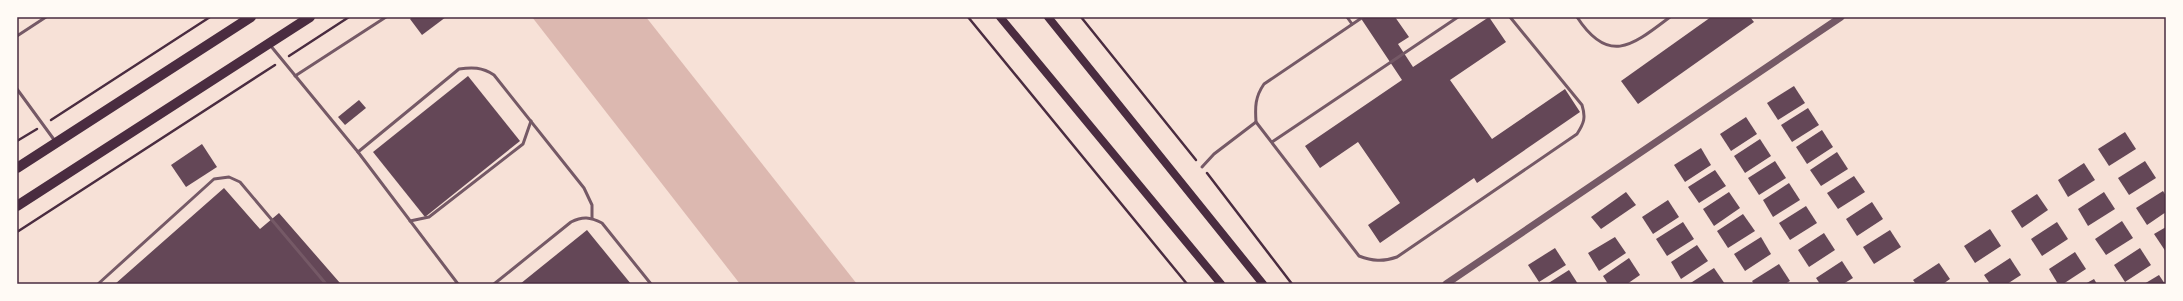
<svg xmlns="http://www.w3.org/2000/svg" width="2183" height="301" font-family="'Golos Text',sans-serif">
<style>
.water{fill:#dcb8b0}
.building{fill:#644757}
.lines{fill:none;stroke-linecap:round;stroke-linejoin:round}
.path{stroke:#4a2c40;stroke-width:2.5}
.service{stroke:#755966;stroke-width:3}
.tertiary{stroke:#755966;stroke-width:7}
.secondary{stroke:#4a2c40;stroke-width:8}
.primary{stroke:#4a2c40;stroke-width:10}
.neatline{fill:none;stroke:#4a2c40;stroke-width:1.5}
</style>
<rect width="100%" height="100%" fill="#f7e1d7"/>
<path class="water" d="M532 17H646L857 284H740Z"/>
<g class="building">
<path d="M412 17H446L422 35 410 19Z"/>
<path d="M1360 17H1395L1409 37 1398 44 1413 67 1489 17 1506 42 1450 80 1492 139 1565 89 1580 112 1477 183 1474 178 1380 243 1368 225 1400 203 1358 142 1320 168 1305 146 1402 80Z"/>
<path d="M1711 17H1750L1754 22 1638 104 1621 81Z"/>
<path d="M468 76 520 141 425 217 373 152Z"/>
<path d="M1794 86 1805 103 1778 120 1767 103Z"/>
<path d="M359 100 366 108 345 125 338 117Z"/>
<path d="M1808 108 1819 125 1792 142 1781 125Z"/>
<path d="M1746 117 1757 134 1731 151 1720 134Z"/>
<path d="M1822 130 1833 147 1807 164 1796 147Z"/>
<path d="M2125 132 2136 149 2109 166 2098 149Z"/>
<path d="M1760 139 1771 156 1745 173 1734 156Z"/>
<path d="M202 144 217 167 186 187 171 165Z"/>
<path d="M1701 148 1711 165 1685 182 1674 165Z"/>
<path d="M1837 152 1848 169 1821 186 1810 170Z"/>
<path d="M1775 161 1786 178 1759 195 1748 178Z"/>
<path d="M2145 161 2156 178 2129 195 2118 178Z"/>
<path d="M2084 163 2095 180 2068 197 2058 180Z"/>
<path d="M1715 170 1726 186 1699 203 1688 187Z"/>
<path d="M1854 176 1865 192 1838 209 1827 193Z"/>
<path d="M1789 183 1800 200 1773 217 1763 200Z"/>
<path d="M224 188 260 229 279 213 340 283 115 284Z"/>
<path d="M2163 191 2166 196V212L2147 225 2136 208Z"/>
<path d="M1626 192 1636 205 1601 229 1591 217Z"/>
<path d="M1729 192 1740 208 1714 226 1703 209Z"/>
<path d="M2104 192 2115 209 2088 226 2078 209Z"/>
<path d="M2037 194 2048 210 2022 228 2011 211Z"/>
<path d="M1668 200 1679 217 1653 234 1642 217Z"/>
<path d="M1872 202 1883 219 1857 236 1846 219Z"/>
<path d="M1806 206 1817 223 1790 240 1779 223Z"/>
<path d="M1743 214 1755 231 1728 248 1717 231Z"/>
<path d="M2122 221 2133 238 2106 255 2095 239Z"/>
<path d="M1683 222 1694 239 1667 256 1656 239Z"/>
<path d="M2057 222 2068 239 2042 256 2031 239Z"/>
<path d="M2166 227V252L2154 234Z"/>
<path d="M1990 229 2001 246 1975 263 1964 246Z"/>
<path d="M587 230 631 284H520Z"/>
<path d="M1890 230 1901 247 1874 264 1863 247Z"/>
<path d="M1824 233 1835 250 1809 267 1798 250Z"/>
<path d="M1615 237 1626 253 1599 271 1588 253Z"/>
<path d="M1761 237 1771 254 1745 271 1734 254Z"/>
<path d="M1697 245 1708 261 1681 279 1671 262Z"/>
<path d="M1555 248 1566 265 1539 282 1528 265Z"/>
<path d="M2140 248 2151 265 2125 282 2114 265Z"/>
<path d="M2075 252 2086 269 2063 284H2058L2049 269Z"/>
<path d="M1629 258 1640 275 1627 284H1608L1603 276Z"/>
<path d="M2010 258 2021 275 2007 284H1990L1984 275Z"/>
<path d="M1842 261 1853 278 1843 284H1820L1816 278Z"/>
<path d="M1939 263 1950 279 1943 284H1916L1913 280Z"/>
<path d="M1779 264 1790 281 1785 284H1754L1752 281Z"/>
<path d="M1714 268 1725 284H1689Z"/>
<path d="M1569 270 1578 284H1547Z"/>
<path d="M2159 275 2165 284H2144Z"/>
<path d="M2094 279 2097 284H2085Z"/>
</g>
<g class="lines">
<g class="path">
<path d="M968 17 1187 284"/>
<path d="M1081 17 1196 160"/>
<path d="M289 56 349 17"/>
<path d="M51 120 210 17"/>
<path d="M17 141 37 129"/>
<path d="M1207 173 1292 284"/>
<path d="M17 232 275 65"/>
</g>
<g class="service">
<path d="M1347 17 1352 24"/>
<path d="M1363 17 1264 84C1255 97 1255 107 1256 122L1359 256C1372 261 1383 262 1397 257L1577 134C1584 123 1586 118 1582 105L1510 17"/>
<path d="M1577 17C1609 66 1633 45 1670 17"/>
<path d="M17 36 46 17"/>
<path d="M270 45 358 152 458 284"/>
<path d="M295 76 386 17"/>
<path d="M17 89 55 141"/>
<path d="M1272 142 1458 17"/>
<path d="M358 152 459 69C472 67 482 67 494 75L584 188 592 205V218"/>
<path d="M1202 167 1214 154 1256 122"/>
<path d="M410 221 429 217 523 144 531 121"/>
<path d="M98 284 214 179 229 177 240 182 326 284"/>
<path d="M494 284 571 222C583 216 590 217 602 223L651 284"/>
</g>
<path class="tertiary" d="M1446 284 1841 17"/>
<g class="secondary">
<path d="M1000 17 1221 284"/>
<path d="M1048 17 1263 284"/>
</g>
<g class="primary">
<path d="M17 168 251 17"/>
<path d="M17 206 310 17"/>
</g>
</g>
<rect width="2183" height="301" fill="none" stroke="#fffaf5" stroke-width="36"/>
<rect x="18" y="18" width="2147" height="265" class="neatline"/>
</svg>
